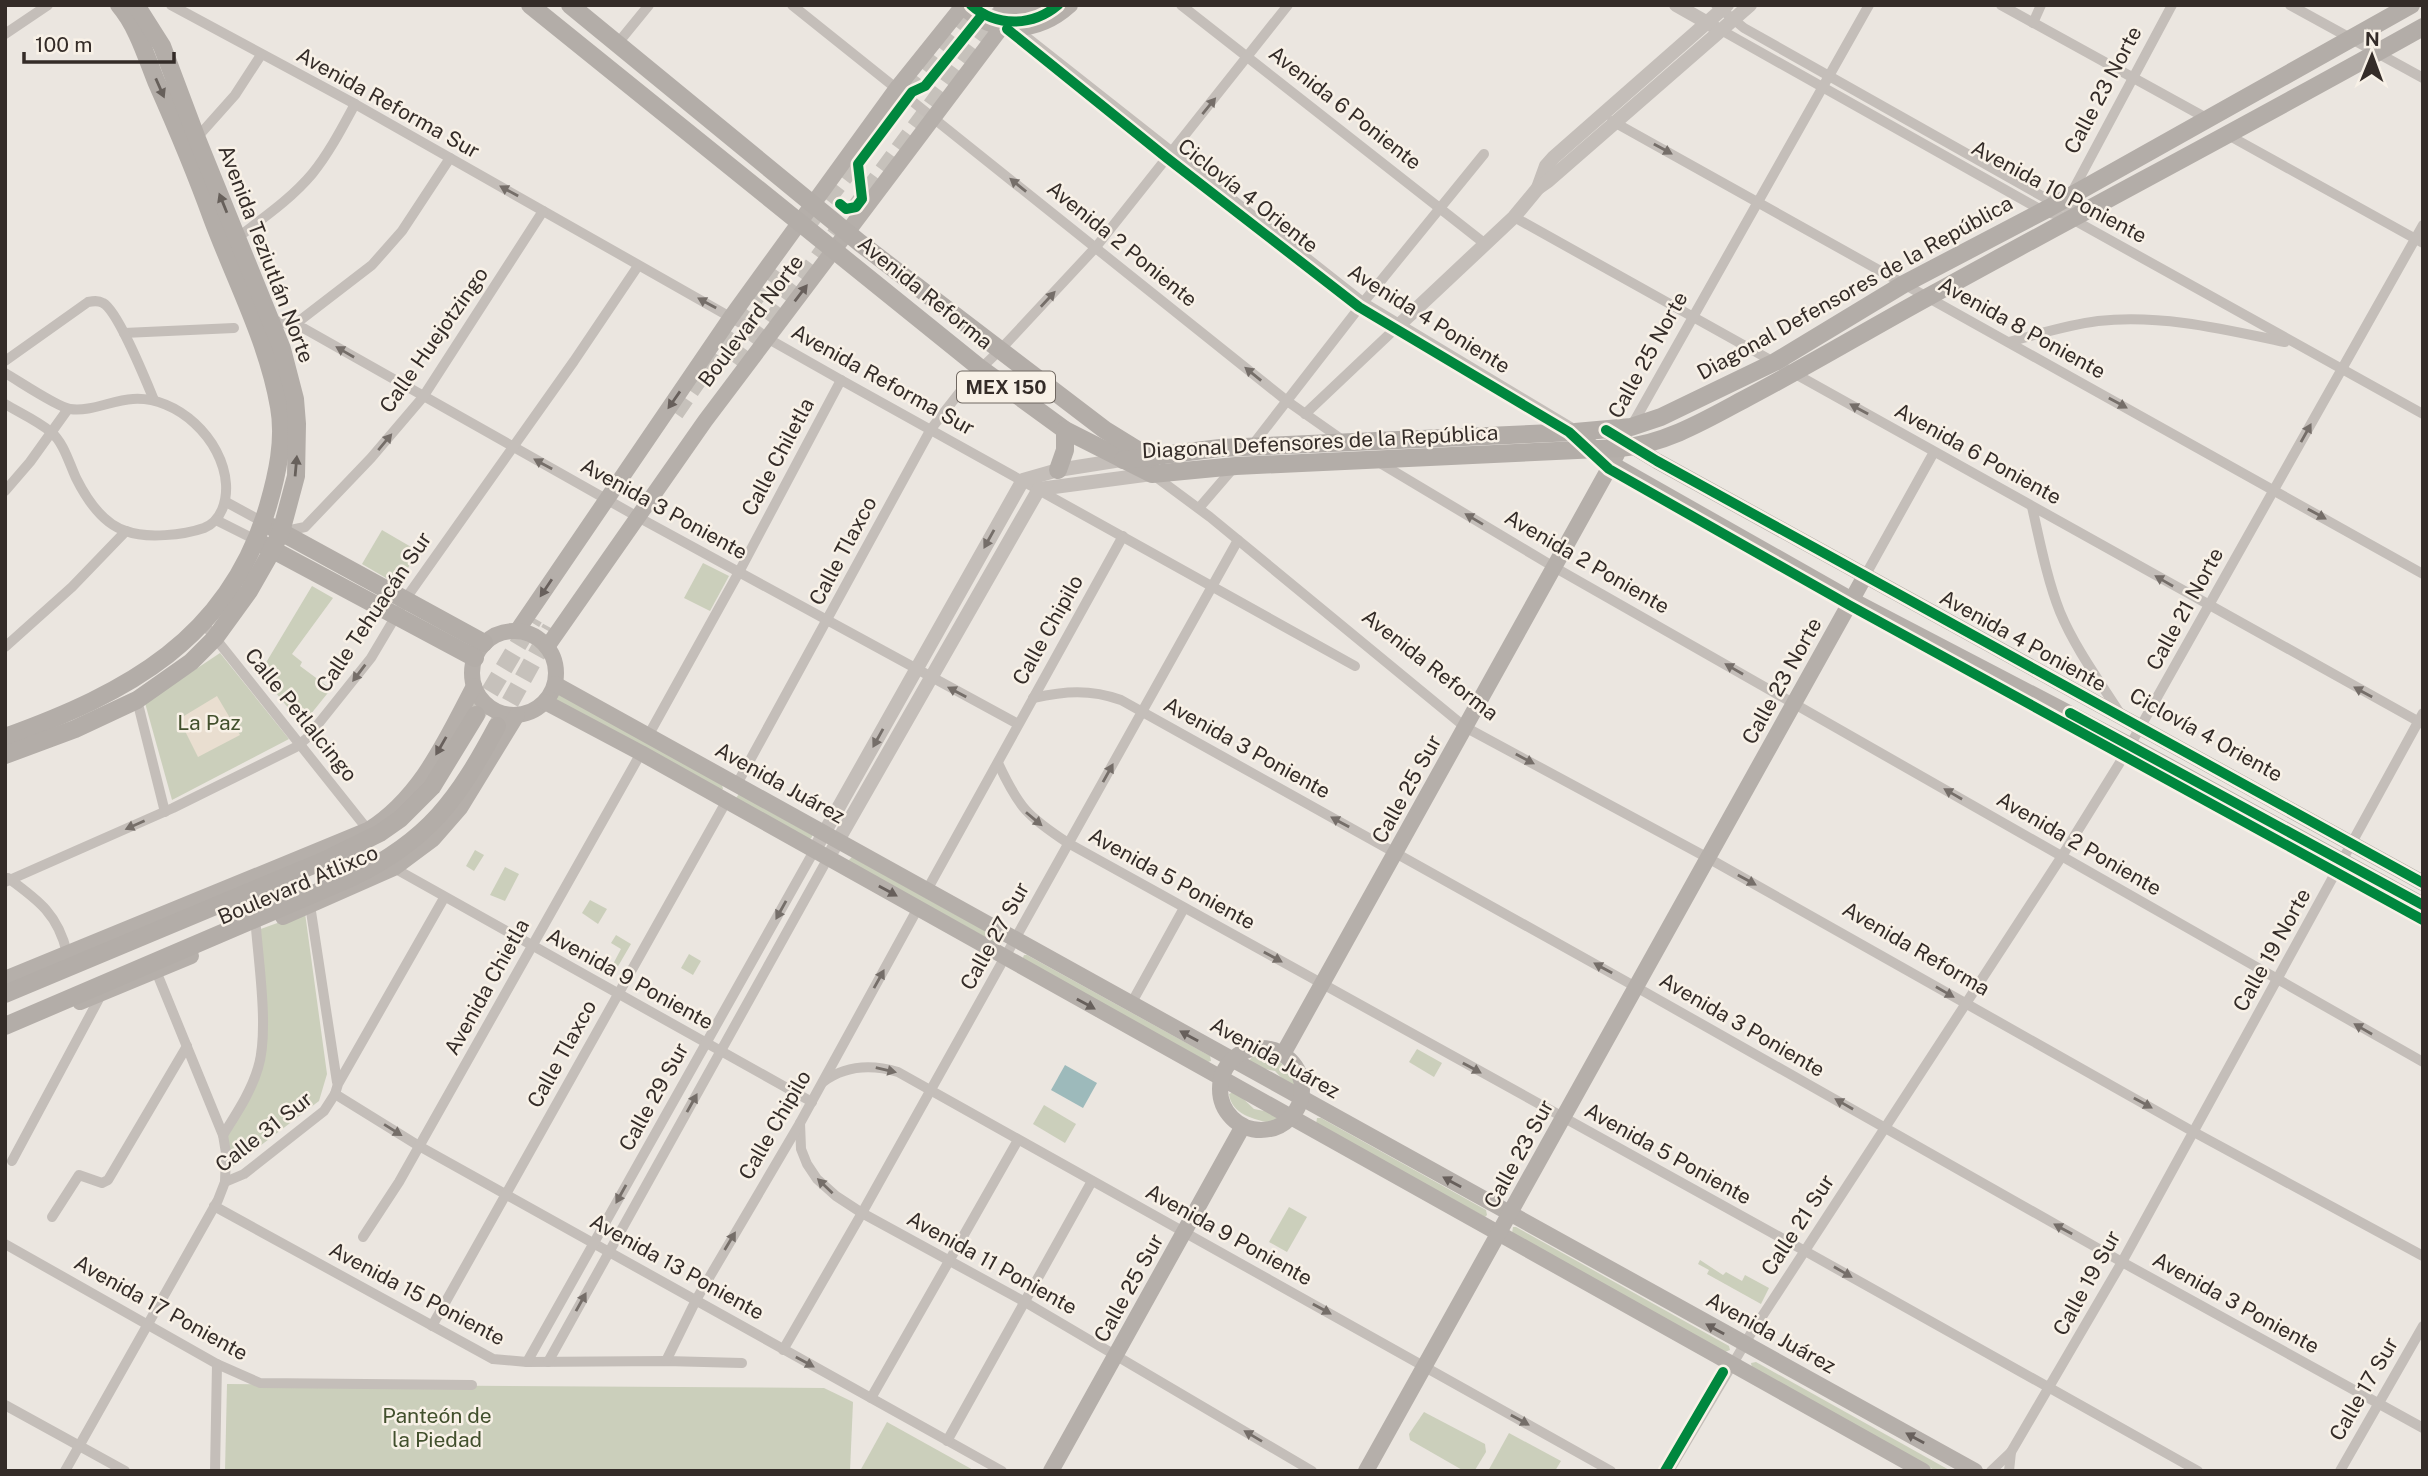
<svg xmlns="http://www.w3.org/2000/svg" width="2428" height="1476" font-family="'Public Sans',sans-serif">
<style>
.green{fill:#cbcfbb}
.plaza{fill:#e9ded0}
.water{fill:#9dbabb}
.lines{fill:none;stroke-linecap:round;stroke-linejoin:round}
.primary-tunnel{stroke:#c6c1bb;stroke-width:18;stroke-dasharray:18 9;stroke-linecap:butt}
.minor{stroke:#c4beb9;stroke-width:10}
.tertiary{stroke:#c4beb9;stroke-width:14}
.secondary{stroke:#b5afaa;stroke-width:16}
.primary{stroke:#b3ada8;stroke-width:18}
.cycleway-casing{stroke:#f8f1e7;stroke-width:15}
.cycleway{stroke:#00873e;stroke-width:10}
.oneway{fill:#67605b}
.oneway2{fill:#756e69}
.oneway3{fill:#68605c}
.labels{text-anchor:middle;stroke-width:5;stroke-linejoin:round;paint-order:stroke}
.shield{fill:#f8f1e7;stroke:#6f6761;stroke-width:2}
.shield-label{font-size:19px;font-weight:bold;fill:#342c28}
.street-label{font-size:21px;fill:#342c28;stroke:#f8f1e7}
.park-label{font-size:21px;fill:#42502d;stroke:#f8f1e7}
</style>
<rect width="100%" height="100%" fill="#ebe6e0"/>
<g class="green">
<path d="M382 530 418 551 398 585 362 564Z"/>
<path d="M703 563 729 576 710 611 684 598Z"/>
<path d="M312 586 333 598 292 654 302 662 300 666 331 689 302 725 272 688 278 684 264 666Z"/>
<path d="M220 653 289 739 172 800 145 703Z"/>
<path d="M559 693 722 785 723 789 720 791 556 700 555 696Z"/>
<path d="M739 794 812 835V837L809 840 736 798Z"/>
<path d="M475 850 484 855 474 871 466 866Z"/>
<path d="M852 857 998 938 997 940 994 942 848 861Z"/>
<path d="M505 867 519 874 505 901 490 895Z"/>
<path d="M590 900 607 909 598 924 582 913Z"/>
<path d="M305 913 327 1074 319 1101 227 1171 225 1141 263 1058 258 930Z"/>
<path d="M616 935 631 944 617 968 612 966 621 949 611 943Z"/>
<path d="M689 954 701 961 693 975 681 968Z"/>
<path d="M1024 955H1027L1210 1056 1211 1061 1208 1062 1022 960Z"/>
<path d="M1417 1049 1442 1063 1434 1077 1409 1062Z"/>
<path d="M1253 1056 1279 1061 1297 1079V1085L1290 1087 1275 1071 1251 1066 1249 1061Z"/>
<path d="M1235 1091 1254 1109 1275 1113 1277 1119 1272 1123C1255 1120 1231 1114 1229 1094Z"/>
<path d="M1044 1105 1076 1124 1065 1143 1033 1124Z"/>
<path d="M1317 1118H1321L1486 1210 1487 1215 1485 1217 1316 1124Z"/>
<path d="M1289 1207 1307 1217 1287 1252 1269 1242Z"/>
<path d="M1513 1227H1516L1729 1346 1730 1350 1725 1352 1512 1233Z"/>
<path d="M1700 1260 1723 1275 1726 1272 1742 1281 1745 1275 1769 1288 1761 1304 1707 1274 1709 1270 1698 1264Z"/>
<path d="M1756 1362 1951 1471H1936L1752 1368 1751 1363Z"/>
<path d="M227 1384 824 1388 853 1402 850 1471H225Z"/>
<path d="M1424 1412 1485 1444 1486 1452 1475 1470 1464 1471 1410 1440 1409 1434Z"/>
<path d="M887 1422 975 1471H860Z"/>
<path d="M1509 1433 1561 1461 1555 1471H1488Z"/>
</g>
<path class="plaza" d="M217 696 240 735 198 757 179 719Z"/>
<path class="water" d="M1065 1065 1097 1083 1083 1108 1051 1090Z"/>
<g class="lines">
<g class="primary-tunnel">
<path d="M810 221 977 5"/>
<path d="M738 366 1001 12"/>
<path d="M675 413 775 269"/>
<path d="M476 715 534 618"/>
<path d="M497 726 551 628"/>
</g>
<g class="minor">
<path d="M171 5 355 104 841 380 1355 666"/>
<path d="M792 5 1287 401 1344 441"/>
<path d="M1181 5 1484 243"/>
<path d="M1716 5 1744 28 2056 204 2083 213"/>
<path d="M2001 5 2208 119"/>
<path d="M2290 5 2423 78"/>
<path d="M2033 23 2041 5"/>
<path d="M1721 30 2043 211 2072 219 2423 414"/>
<path d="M5 34 48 5"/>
<path d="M618 43 649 5"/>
<path d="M1612 121 2423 574"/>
<path d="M2228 135 2423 243"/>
<path d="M194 141 235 95 261 55"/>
<path d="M2071 194 2172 5"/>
<path d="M1514 217 2423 724"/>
<path d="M237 238C263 218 291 199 312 174 329 153 342 128 355 104"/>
<path d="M270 320 294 325 372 265 402 231 450 158"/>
<path d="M294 325 305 329 636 516 1018 724"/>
<path d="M124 333 234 328"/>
<path d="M2009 342C2038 334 2067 325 2098 321 2161 314 2223 329 2285 342"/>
<path d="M5 361 88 302C93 301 98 300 103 303 118 311 146 381 154 400"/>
<path d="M5 373C19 381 57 407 70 409 91 412 112 400 133 399 177 396 223 439 226 484 227 500 222 521 204 528 184 535 146 539 126 531 103 524 86 498 76 478 69 463 64 443 51 432 38 421 20 413 5 404"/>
<path d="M1305 414 1397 327"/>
<path d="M1631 427 1869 5"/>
<path d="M1251 447 1362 304 1484 154"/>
<path d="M1375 460 1554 567 2423 1062"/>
<path d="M1152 474 1210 517 1465 727 1708 858 2192 1131 2423 1256"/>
<path d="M5 491 30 462 68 409"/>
<path d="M226 502 263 522"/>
<path d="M2032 507C2040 542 2047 579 2060 612 2075 648 2100 682 2121 715"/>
<path d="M1199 508 1236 465"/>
<path d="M216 520 256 540"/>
<path d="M281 532 305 527 371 458 423 397 543 211"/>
<path d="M1865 576 1934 452"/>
<path d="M204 624 368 830"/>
<path d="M5 647 72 587 126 531"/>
<path d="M1033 698C1065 691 1090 689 1121 700L1636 987 2122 1262 2423 1428"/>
<path d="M137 700 165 812"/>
<path d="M648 736 739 572 841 380"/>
<path d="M998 763C1019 808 1027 816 1068 843L1805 1251 2198 1471"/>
<path d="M737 784 931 429 970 379 1001 349 1096 247 1288 5"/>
<path d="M394 868 812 1102"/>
<path d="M8 878C38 900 58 914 67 953"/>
<path d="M5 882 173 808 296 747 307 738 371 658 409 594 574 361 638 266"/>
<path d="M927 890 1123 536"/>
<path d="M310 905 337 1082"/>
<path d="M156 971 223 1135 226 1153 225 1182"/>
<path d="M1131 1004 1184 908"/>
<path d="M823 1082C846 1065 871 1064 898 1072L1611 1471"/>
<path d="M335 1094 419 1146 1002 1471"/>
<path d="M800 1123 801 1149 807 1164 817 1179 836 1196 862 1213 1025 1302 1312 1471"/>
<path d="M223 1135C236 1114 251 1092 258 1068 269 1033 259 966 256 928"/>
<path d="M12 1161 101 995"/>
<path d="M214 1206 493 1359 527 1362 666 1361 742 1363"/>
<path d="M52 1217 79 1175 102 1183 108 1180 187 1046"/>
<path d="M363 1237 399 1182 641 753"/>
<path d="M5 1244 217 1364 260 1383 472 1385"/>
<path d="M432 1326 726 802"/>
<path d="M783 1350 862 1213 1238 540"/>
<path d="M666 1361 696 1300 800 1123 918 908"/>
<path d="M527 1362 814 851"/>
<path d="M548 1362 828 858"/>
<path d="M871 1398 1018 1140"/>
<path d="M5 1405 125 1471"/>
<path d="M947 1441 1092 1181"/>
<path d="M65 1471 218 1200 225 1182 244 1174 324 1111 335 1094 338 1084 444 898"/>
<path d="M215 1471 217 1364"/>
<path d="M1669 1471 1750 1335 2062 856 2124 756 2423 225"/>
<path d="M1991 1471 2011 1452 2122 1262 2423 713"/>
<path d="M2009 1471 2011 1452"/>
<path d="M2340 1471 2423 1326"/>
</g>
<g class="tertiary">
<path d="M1676 5 1713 26"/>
<path d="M1013 29 1362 304 1575 432"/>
<path d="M1538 188 1546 166 1554 157 1727 5"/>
<path d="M1397 327 1514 217 1538 188 1548 181 1750 5"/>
<path d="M814 851 1023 480 1058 470 1121 460"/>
<path d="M828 858 1039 489 1152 474"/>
</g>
<g class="secondary">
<path d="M961 5C993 36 1037 35 1070 5"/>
<path d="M1606 430 1657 461 2423 883"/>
<path d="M1590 445 1612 464 1852 600 2130 745 2423 905"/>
<path d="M517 631 731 317 897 88 962 7"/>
<circle cx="514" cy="673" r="42"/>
<path d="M547 647 705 421 1001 28"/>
<path d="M555 684 1975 1471"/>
<path d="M545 702 641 753 1923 1471"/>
<path d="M283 917 394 868 433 839 460 808 517 715"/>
<path d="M5 979 368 830C421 797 446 739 474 686"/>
<path d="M80 1002 191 956"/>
<circle cx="1261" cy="1089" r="41"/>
<path d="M1283 1054 1617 454"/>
<path d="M1051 1471 1243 1126"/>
<path d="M1366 1471 1865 576"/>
</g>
<g class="primary">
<path d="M530 5 980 368 1065 430 1152 474 1236 466 1620 448C1663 445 1706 420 1743 400 1806 367 1866 331 1928 297 2093 206 2259 119 2423 27"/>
<path d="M570 5 860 243 1105 430 1152 459"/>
<path d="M1002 11 1018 12 1042 5"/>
<path d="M1123 460 1220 448 1575 432 1631 427 1661 417 1775 362 1904 284 2049 208 2411 5"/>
<path d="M1058 470 1065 450V430"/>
<path d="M272 527 484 643"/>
<path d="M262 544 475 658"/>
<path d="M5 737C127 693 229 639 268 506 277 475 285 440 279 407 268 342 235 280 212 218 195 171 176 126 156 81 146 56 137 26 119 5"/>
<path d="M5 755 75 729 137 700 191 662 215 638 249 591 269 556 281 532 296 476 297 424 295 399 282 349 197 139 162 46 136 5"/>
<path d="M5 994 323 861 380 833 400 819 432 787 476 715"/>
<path d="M5 1026 353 877C429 840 458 799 497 726"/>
</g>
<g class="cycleway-casing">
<g id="cycleway">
<path d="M971 5C996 27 1032 27 1058 5"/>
<path d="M1007 29 1167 158 1359 307 1569 432 1609 469 1849 605 2423 920"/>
<path d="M840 204 846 209 856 207 862 199 858 164 912 92 925 86 983 14"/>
<path d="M1606 430 1657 461 2423 883"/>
<path d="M2070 713 2423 905"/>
<path d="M1665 1471 1723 1372"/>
</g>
</g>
<use href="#cycleway" class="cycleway"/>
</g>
<defs><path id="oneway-solid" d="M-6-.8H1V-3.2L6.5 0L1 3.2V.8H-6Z" transform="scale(1.75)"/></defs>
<g class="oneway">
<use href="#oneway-solid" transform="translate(160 88) rotate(66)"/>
<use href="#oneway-solid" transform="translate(223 203) rotate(-112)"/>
<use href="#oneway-solid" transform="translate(296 466) rotate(-85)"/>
</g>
<g class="oneway2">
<use href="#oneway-solid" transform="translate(1209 106) rotate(-51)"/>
<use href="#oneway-solid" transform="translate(1663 149) rotate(29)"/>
<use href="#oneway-solid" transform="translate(1018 185) rotate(-141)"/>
<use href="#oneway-solid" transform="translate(509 191) rotate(-151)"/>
<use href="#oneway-solid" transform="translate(1048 299) rotate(-47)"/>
<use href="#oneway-solid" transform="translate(707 303) rotate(-151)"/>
<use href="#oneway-solid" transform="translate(345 352) rotate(-150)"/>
<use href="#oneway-solid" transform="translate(1253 374) rotate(-141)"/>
<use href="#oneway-solid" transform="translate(2118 403) rotate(29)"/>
<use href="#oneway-solid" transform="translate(1859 409) rotate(-151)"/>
<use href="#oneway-solid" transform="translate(2306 433) rotate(-61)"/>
<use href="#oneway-solid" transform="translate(385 442) rotate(-50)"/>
<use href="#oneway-solid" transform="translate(543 464) rotate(-151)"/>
<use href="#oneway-solid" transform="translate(2317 514) rotate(29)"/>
<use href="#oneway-solid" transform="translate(1474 519) rotate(-149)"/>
<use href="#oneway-solid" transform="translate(989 539) rotate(119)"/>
<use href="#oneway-solid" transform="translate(2164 581) rotate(-150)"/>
<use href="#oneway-solid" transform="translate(1734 669) rotate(-150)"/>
<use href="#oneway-solid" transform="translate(359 673) rotate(127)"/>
<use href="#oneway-solid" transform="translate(957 692) rotate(-152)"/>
<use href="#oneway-solid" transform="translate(2363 692) rotate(-151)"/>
<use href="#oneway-solid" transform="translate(878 738) rotate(119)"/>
<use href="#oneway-solid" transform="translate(1525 759) rotate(28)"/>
<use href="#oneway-solid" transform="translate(1108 773) rotate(-61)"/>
<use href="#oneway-solid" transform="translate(1953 794) rotate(-150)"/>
<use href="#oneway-solid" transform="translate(1034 819) rotate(40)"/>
<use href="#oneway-solid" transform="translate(1340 822) rotate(-151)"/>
<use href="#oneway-solid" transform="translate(135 825) rotate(156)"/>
<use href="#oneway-solid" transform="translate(1747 880) rotate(29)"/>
<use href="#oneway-solid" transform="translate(781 910) rotate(119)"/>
<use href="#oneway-solid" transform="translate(1273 957) rotate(29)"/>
<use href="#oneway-solid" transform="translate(1603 968) rotate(-151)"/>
<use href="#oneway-solid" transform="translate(879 979) rotate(-61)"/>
<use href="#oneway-solid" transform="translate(1945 992) rotate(30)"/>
<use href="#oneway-solid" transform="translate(2363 1029) rotate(-150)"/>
<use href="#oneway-solid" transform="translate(1472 1068) rotate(29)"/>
<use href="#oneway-solid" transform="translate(886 1070) rotate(13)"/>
<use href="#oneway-solid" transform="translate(692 1103) rotate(-61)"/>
<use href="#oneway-solid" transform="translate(2143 1103) rotate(29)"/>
<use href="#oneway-solid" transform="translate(1844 1104) rotate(-150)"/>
<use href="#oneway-solid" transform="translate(393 1130) rotate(32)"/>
<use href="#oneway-solid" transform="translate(825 1186) rotate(-136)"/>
<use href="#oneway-solid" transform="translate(621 1194) rotate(119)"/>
<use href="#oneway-solid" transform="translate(2063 1229) rotate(-151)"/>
<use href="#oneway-solid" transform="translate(730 1241) rotate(-59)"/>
<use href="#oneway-solid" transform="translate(1843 1272) rotate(30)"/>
<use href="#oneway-solid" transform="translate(581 1302) rotate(-61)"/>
<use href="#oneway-solid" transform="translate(1322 1309) rotate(29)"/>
<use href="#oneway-solid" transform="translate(805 1362) rotate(29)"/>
<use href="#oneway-solid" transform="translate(1520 1420) rotate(29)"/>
<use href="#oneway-solid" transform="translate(1253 1436) rotate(-149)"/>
</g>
<g class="oneway3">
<use href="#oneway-solid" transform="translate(801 293) rotate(-53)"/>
<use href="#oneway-solid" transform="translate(674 400) rotate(125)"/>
<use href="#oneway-solid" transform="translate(546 588) rotate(124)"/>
<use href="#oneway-solid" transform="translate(441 746) rotate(120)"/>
<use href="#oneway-solid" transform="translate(888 891) rotate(29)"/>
<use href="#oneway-solid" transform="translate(1086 1004) rotate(29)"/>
<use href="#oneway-solid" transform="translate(1189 1036) rotate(-151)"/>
<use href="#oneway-solid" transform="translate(1452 1182) rotate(-151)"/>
<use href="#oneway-solid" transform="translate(1715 1329) rotate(-151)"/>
<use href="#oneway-solid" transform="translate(1915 1438) rotate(-151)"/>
</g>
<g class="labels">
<rect class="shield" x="957" y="371.5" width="98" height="31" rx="5"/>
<g class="shield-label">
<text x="1006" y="394">MEX 150</text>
</g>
<g class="street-label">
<text transform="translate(2103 90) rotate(-62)" y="7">Calle 23 Norte</text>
<text transform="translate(388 103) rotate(29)" y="7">Avenida Reforma Sur</text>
<text transform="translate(1345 108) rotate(38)" y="7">Avenida 6 Poniente</text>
<text transform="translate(2059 192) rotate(28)" y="7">Avenida 10 Poniente</text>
<text transform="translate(1248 196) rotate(38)" y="7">Ciclovía 4 Oriente</text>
<text transform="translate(1122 244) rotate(39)" y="7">Avenida 2 Poniente</text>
<text transform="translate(266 254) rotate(69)" y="7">Avenida Teziutlán Norte</text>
<text transform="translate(1855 288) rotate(-29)" y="7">Diagonal Defensores de la República</text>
<text transform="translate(925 293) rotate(39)" y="7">Avenida Reforma</text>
<text transform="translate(1429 319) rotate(32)" y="7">Avenida 4 Poniente</text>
<text transform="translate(751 321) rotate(-53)" y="7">Boulevard Norte</text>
<text transform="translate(2022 328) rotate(29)" y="7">Avenida 8 Poniente</text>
<text transform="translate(434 340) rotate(-55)" y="7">Calle Huejotzingo</text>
<text transform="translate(1648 355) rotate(-61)" y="7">Calle 25 Norte</text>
<text transform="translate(883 380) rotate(29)" y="7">Avenida Reforma Sur</text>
<text transform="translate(1320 442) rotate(-3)" y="7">Diagonal Defensores de la República</text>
<text transform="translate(1978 454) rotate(29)" y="7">Avenida 6 Poniente</text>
<text transform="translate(778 457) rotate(-62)" y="7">Calle Chiletla</text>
<text transform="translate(664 509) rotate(29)" y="7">Avenida 3 Poniente</text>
<text transform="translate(843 551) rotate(-62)" y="7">Calle Tlaxco</text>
<text transform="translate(1587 562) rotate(30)" y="7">Avenida 2 Poniente</text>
<text transform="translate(2185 609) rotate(-61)" y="7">Calle 21 Norte</text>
<text transform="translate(374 612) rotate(-56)" y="7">Calle Tehuacán Sur</text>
<text transform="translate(1048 630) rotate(-61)" y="7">Calle Chipilo</text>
<text transform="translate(2023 641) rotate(29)" y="7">Avenida 4 Poniente</text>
<text transform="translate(1430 665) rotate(38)" y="7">Avenida Reforma</text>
<text transform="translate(1782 681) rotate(-61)" y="7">Calle 23 Norte</text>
<text transform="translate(301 715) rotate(51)" y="7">Calle Petlalcingo</text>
<text transform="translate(2206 735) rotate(29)" y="7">Ciclovía 4 Oriente</text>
<text transform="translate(1247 748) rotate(29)" y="7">Avenida 3 Poniente</text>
<text transform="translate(780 783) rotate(29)" y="7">Avenida Juárez</text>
<text transform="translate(1407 789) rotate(-61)" y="7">Calle 25 Sur</text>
<text transform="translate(2079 844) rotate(30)" y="7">Avenida 2 Poniente</text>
<text transform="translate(1172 879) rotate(29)" y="7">Avenida 5 Poniente</text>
<text transform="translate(298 885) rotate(-23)" y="7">Boulevard Atlixco</text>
<text transform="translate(995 936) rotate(-61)" y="7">Calle 27 Sur</text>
<text transform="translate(1916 949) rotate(30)" y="7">Avenida Reforma</text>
<text transform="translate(2272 950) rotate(-61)" y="7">Calle 19 Norte</text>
<text transform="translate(630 979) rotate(29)" y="7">Avenida 9 Poniente</text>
<text transform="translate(487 987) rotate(-61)" y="7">Avenida Chietla</text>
<text transform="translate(1742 1025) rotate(30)" y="7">Avenida 3 Poniente</text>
<text transform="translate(562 1054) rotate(-61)" y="7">Calle Tlaxco</text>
<text transform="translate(1275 1058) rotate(29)" y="7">Avenida Juárez</text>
<text transform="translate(654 1097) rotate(-61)" y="7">Calle 29 Sur</text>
<text transform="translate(775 1125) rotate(-60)" y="7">Calle Chipilo</text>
<text transform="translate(264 1132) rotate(-38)" y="7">Calle 31 Sur</text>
<text transform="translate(1519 1154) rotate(-61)" y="7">Calle 23 Sur</text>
<text transform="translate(1668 1154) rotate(29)" y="7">Avenida 5 Poniente</text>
<text transform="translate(1798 1225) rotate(-57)" y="7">Calle 21 Sur</text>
<text transform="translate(1229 1235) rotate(29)" y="7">Avenida 9 Poniente</text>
<text transform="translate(992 1263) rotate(29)" y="7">Avenida 11 Poniente</text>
<text transform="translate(677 1267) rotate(29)" y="7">Avenida 13 Poniente</text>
<text transform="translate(2087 1283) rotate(-61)" y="7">Calle 19 Sur</text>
<text transform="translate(1129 1288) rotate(-61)" y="7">Calle 25 Sur</text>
<text transform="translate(417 1294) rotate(28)" y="7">Avenida 15 Poniente</text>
<text transform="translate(2236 1303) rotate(29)" y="7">Avenida 3 Poniente</text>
<text transform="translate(161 1308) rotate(29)" y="7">Avenida 17 Poniente</text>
<text transform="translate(1771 1333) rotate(29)" y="7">Avenida Juárez</text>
<text transform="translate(2364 1389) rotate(-60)" y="7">Calle 17 Sur</text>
</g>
<g class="park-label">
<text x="209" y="730">La Paz</text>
<text x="437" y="1423">Panteón de<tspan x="437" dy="24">la Piedad</tspan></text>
</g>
</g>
<rect width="2428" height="1476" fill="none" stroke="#342c28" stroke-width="14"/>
<g transform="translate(2372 56) rotate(1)" stroke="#f8f1e7" stroke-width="5" paint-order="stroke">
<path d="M0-5L12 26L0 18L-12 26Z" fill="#342c28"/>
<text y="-10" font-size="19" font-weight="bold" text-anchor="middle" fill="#342c28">N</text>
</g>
<path d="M24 52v10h150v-10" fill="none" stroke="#342c28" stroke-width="3.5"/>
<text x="35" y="52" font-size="21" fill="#342c28" stroke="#f8f1e7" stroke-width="5" paint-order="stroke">100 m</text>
</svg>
